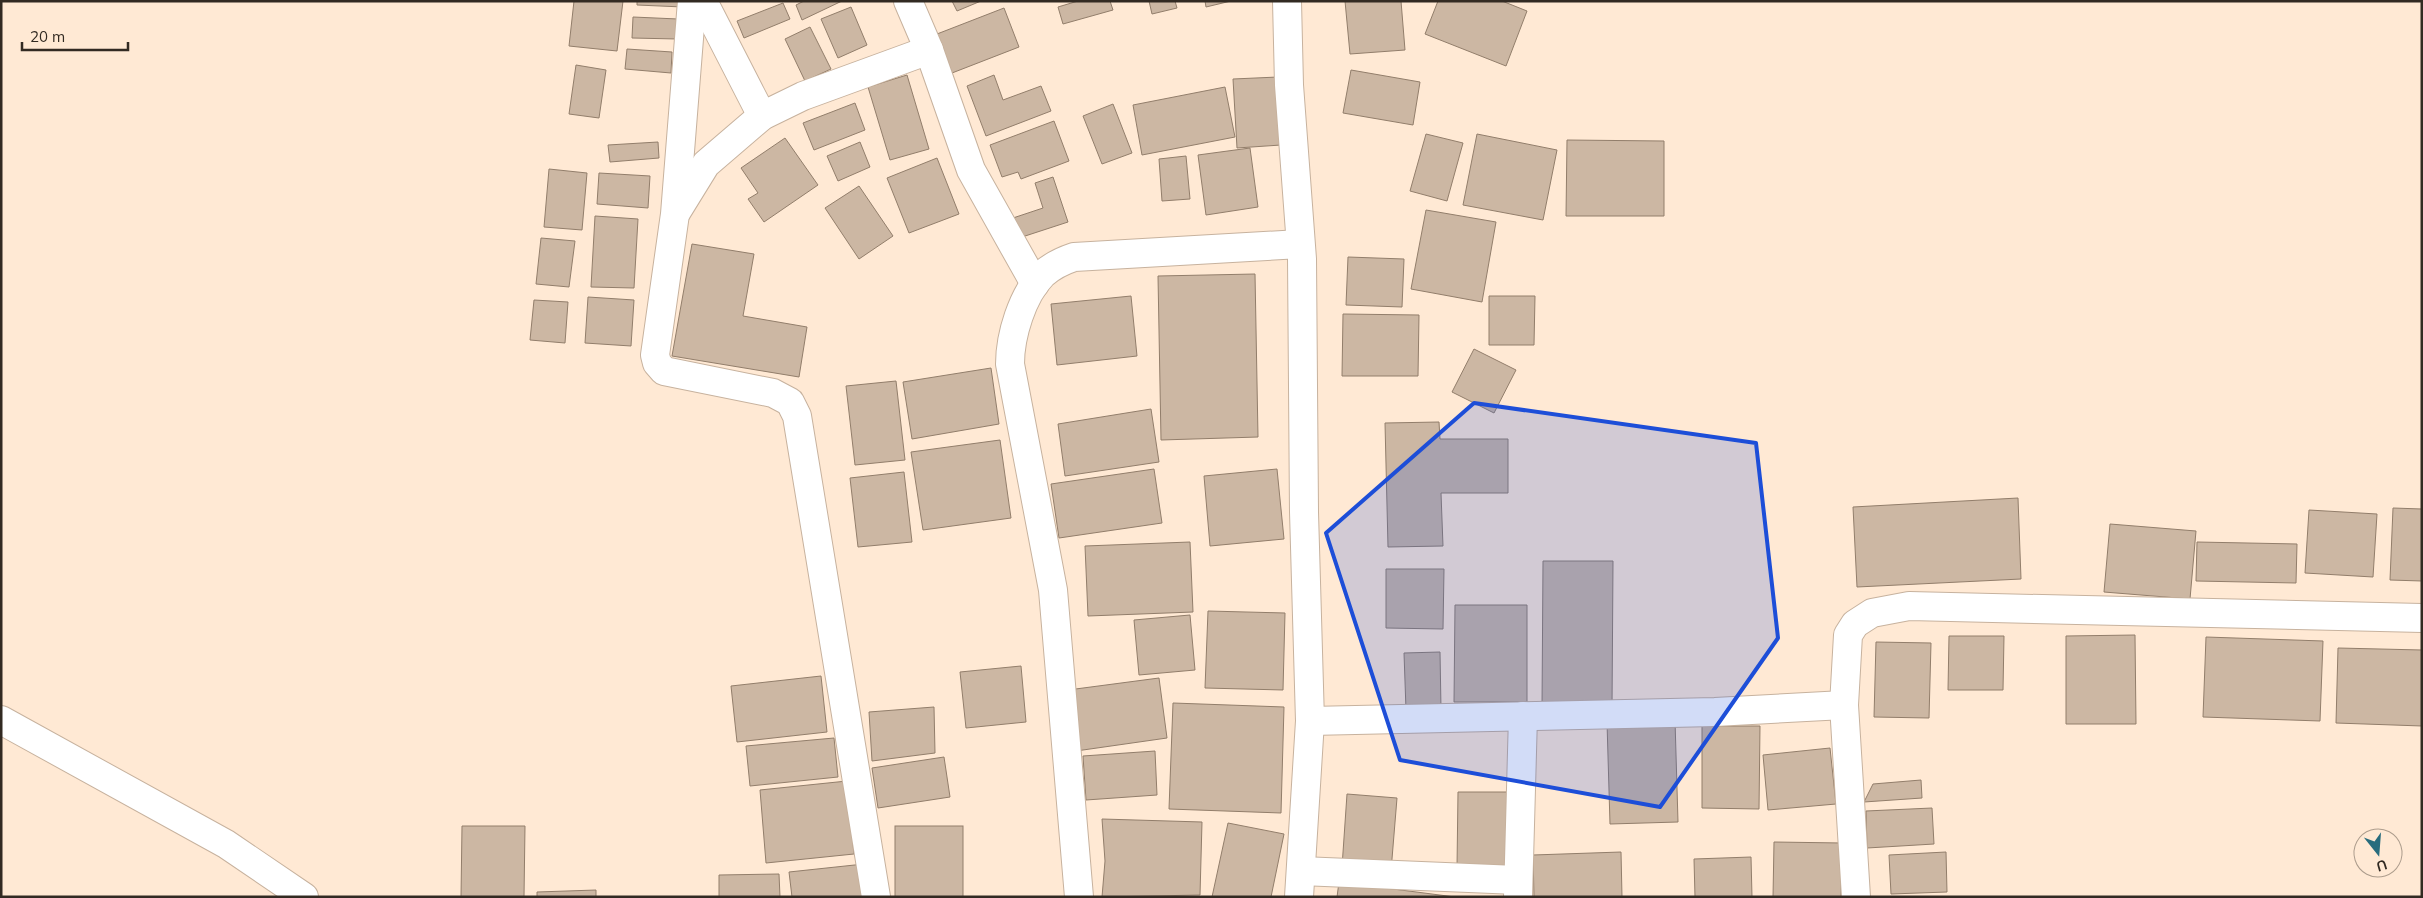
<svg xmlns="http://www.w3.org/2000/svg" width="2423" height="898" font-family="Mulish,sans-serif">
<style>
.building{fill:#ccb7a3;stroke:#927e6b}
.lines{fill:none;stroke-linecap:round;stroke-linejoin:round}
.minor-casing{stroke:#c7b29e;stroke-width:30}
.minor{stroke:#fff;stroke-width:28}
.marked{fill:#1d4ed8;fill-opacity:0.2;stroke:#1d4ed8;stroke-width:4;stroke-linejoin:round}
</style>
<rect width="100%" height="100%" fill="#ffe9d4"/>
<g class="building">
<path d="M574 1H623L617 51 569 46Z"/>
<path d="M637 1H684L683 7 637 5Z"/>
<path d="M804 1H842L802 20 796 5Z"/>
<path d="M952 1H981L957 11Z"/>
<path d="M1078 1H1110L1113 10 1063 24 1058 7Z"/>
<path d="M1149 1H1175L1177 8 1152 14Z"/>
<path d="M1205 1H1231L1206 7Z"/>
<path d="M1345 1H1401L1405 50 1350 54Z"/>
<path d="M1438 1H1502L1527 11 1506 66 1425 34Z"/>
<path d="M783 3 790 19 744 38 737 21Z"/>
<path d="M851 7 867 45 838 58 821 19Z"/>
<path d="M1004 8 1019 47 952 73 937 34Z"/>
<path d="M633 17 678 19 677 39 632 38Z"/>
<path d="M810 27 831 69 805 81 785 39Z"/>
<path d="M627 49 672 52 671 73 625 69Z"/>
<path d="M576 65 606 70 599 118 569 114Z"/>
<path d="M1351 70 1420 82 1413 125 1343 113Z"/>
<path d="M907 75 929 149 890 160 868 87Z"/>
<path d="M994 75 1003 100 1041 86 1051 111 986 136 967 86Z"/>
<path d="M1278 77 1281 145 1237 148 1233 79Z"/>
<path d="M1225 87 1235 137 1142 155 1133 105Z"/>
<path d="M855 103 865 130 814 150 803 123Z"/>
<path d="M1113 104 1132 153 1102 164 1083 116Z"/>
<path d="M1054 121 1069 161 1021 179 1018 172 1002 177 990 145Z"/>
<path d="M1426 134 1463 143 1447 201 1410 191Z"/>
<path d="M1477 134 1557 150 1543 220 1463 205Z"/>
<path d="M785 138 818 185 764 222 748 199 758 193 741 168Z"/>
<path d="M1567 140 1664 141V216H1566Z"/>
<path d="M658 142 659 158 610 162 608 145Z"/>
<path d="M860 142 870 167 838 181 827 156Z"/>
<path d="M1250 148 1258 207 1206 215 1198 155Z"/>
<path d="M1186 156 1190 199 1162 201 1159 159Z"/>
<path d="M937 158 959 214 909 233 887 178Z"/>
<path d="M549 169 587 173 582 230 544 227Z"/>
<path d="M599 173 650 176 648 208 597 204Z"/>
<path d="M1053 177 1068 222 1019 238 1013 218 1043 208 1035 183Z"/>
<path d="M859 186 893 236 859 259 825 208Z"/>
<path d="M1426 210 1496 222 1482 302 1411 289Z"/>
<path d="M595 216 638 219 634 288 591 287Z"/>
<path d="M541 238 575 241 569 287 536 284Z"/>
<path d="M692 244 754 254 743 316 807 327 799 377 672 356Z"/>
<path d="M1348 257 1404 259 1402 307 1346 305Z"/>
<path d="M1255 274 1258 437 1161 440 1158 276Z"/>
<path d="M1131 296 1137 356 1057 365 1051 304Z"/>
<path d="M1489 296H1535L1534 345H1489Z"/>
<path d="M588 297 634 300 631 346 585 343Z"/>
<path d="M534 300 568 302 565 343 530 340Z"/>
<path d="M1343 314 1419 315 1418 376H1342Z"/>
<path d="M1474 349 1516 370 1494 413 1452 392Z"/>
<path d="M991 368 999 424 912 439 903 382Z"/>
<path d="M896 381 905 460 855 465 846 386Z"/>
<path d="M1151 409 1159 462 1065 476 1058 424Z"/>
<path d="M1439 422 1440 439H1508V493H1441L1443 546 1388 547 1385 423Z"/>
<path d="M1000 440 1011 518 923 530 911 452Z"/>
<path d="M1154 469 1162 523 1059 538 1051 484Z"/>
<path d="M1277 469 1284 539 1210 546 1204 476Z"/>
<path d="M904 472 912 542 858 547 850 478Z"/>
<path d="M2018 498 2021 579 1857 587 1853 507Z"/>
<path d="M2393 508 2422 509V581L2390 580Z"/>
<path d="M2309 510 2377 514 2373 577 2305 573Z"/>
<path d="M2110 524 2196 531 2190 599 2104 592Z"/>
<path d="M1190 542 1193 612 1088 616 1085 546Z"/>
<path d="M2197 542 2297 544 2296 583 2196 581Z"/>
<path d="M1543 561H1613L1612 708 1542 707Z"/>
<path d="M1386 569H1444L1443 629 1386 628Z"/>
<path d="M1455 605H1527V702H1454Z"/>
<path d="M1208 611 1285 613 1283 690 1205 688Z"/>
<path d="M1190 615 1195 670 1139 675 1134 620Z"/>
<path d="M2135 635 2136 724H2066V636Z"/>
<path d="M1949 636H2004L2003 690H1948Z"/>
<path d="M2206 637 2323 641 2320 721 2203 717Z"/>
<path d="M1876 642 1931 643 1929 718 1874 717Z"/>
<path d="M2338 648 2422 650V726L2336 723Z"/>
<path d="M1440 652 1441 709 1406 710 1404 653Z"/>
<path d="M1021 666 1026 722 966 728 960 672Z"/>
<path d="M821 676 827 732 737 742 731 686Z"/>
<path d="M1159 678 1167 738 1076 751 1068 690Z"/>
<path d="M1173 703 1284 707 1281 813 1169 809Z"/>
<path d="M934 707 935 753 872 761 869 712Z"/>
<path d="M1675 720 1678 822 1610 824 1607 722Z"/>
<path d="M1702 726H1760L1759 809 1702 808Z"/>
<path d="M834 738 838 777 750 786 746 746Z"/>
<path d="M1830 748 1836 804 1768 810 1763 755Z"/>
<path d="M1155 751 1157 795 1086 800 1083 756Z"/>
<path d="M944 757 950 797 878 808 872 768Z"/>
<path d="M1921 780 1922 798 1864 802 1873 784Z"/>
<path d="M847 781 854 854 766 863 760 790Z"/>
<path d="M1458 792H1509V867H1457Z"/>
<path d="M1347 794 1397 798 1391 871 1342 867Z"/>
<path d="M1932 808 1934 844 1867 848 1866 811Z"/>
<path d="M1102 819 1202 822 1200 895 1102 897 1105 861Z"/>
<path d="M1228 823 1284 834 1271 897H1212Z"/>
<path d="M462 826H525L524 897H461Z"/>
<rect x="895" y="826" width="68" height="71"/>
<path d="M1774 842 1842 843 1841 897H1773Z"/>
<path d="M1621 852 1622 897H1534L1533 855Z"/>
<path d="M1946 852 1947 892 1891 894 1889 855Z"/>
<path d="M1751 857 1752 897H1695L1694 859Z"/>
<path d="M864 864 867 897H792L789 872Z"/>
<path d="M779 874 780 897H719V875Z"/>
<path d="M1339 882 1455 897H1337Z"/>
<path d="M596 890V897H537V892Z"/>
</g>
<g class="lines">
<g class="minor-casing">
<g id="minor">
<path d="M692 1 675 214 655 355 657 363 664 371 773 393 790 402 797 416 876 897"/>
<path d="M703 1 762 116"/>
<path d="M1287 1 1289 85 1302 259 1304 512 1310 721 1299 897"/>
<path d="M929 50 971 170 1035 284"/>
<path d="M677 211 706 164 762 116 803 96 929 50 908 1"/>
<path d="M1844 705 1856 897"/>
<path d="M1 720 226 844 304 897"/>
<path d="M1310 721 1715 712 1844 705 1848 635 1855 624 1872 613 1909 606 2422 618"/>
<path d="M1301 871 1517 880"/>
<path d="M1079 897 1053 590 1010 364C1010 336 1022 295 1043 274 1052 266 1062 261 1074 257L1300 244"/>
<path d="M1518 897 1523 716"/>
</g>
</g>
<use href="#minor" class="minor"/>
</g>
<path class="marked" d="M1474 403 1756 443 1778 638 1660 807 1400 760 1326 533Z"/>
<rect width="2423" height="898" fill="none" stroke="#322a22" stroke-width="5"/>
<g transform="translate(2378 853) rotate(163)"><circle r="24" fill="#ffe9d4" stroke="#ad9d8d"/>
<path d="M0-4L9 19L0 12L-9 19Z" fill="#286c7d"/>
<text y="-8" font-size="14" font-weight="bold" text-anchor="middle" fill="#322a22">U</text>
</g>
<path d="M22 42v8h106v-8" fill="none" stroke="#322a22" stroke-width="2.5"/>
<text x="30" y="42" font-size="15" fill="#322a22" stroke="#ffe9d4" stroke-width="4" paint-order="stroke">20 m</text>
</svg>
